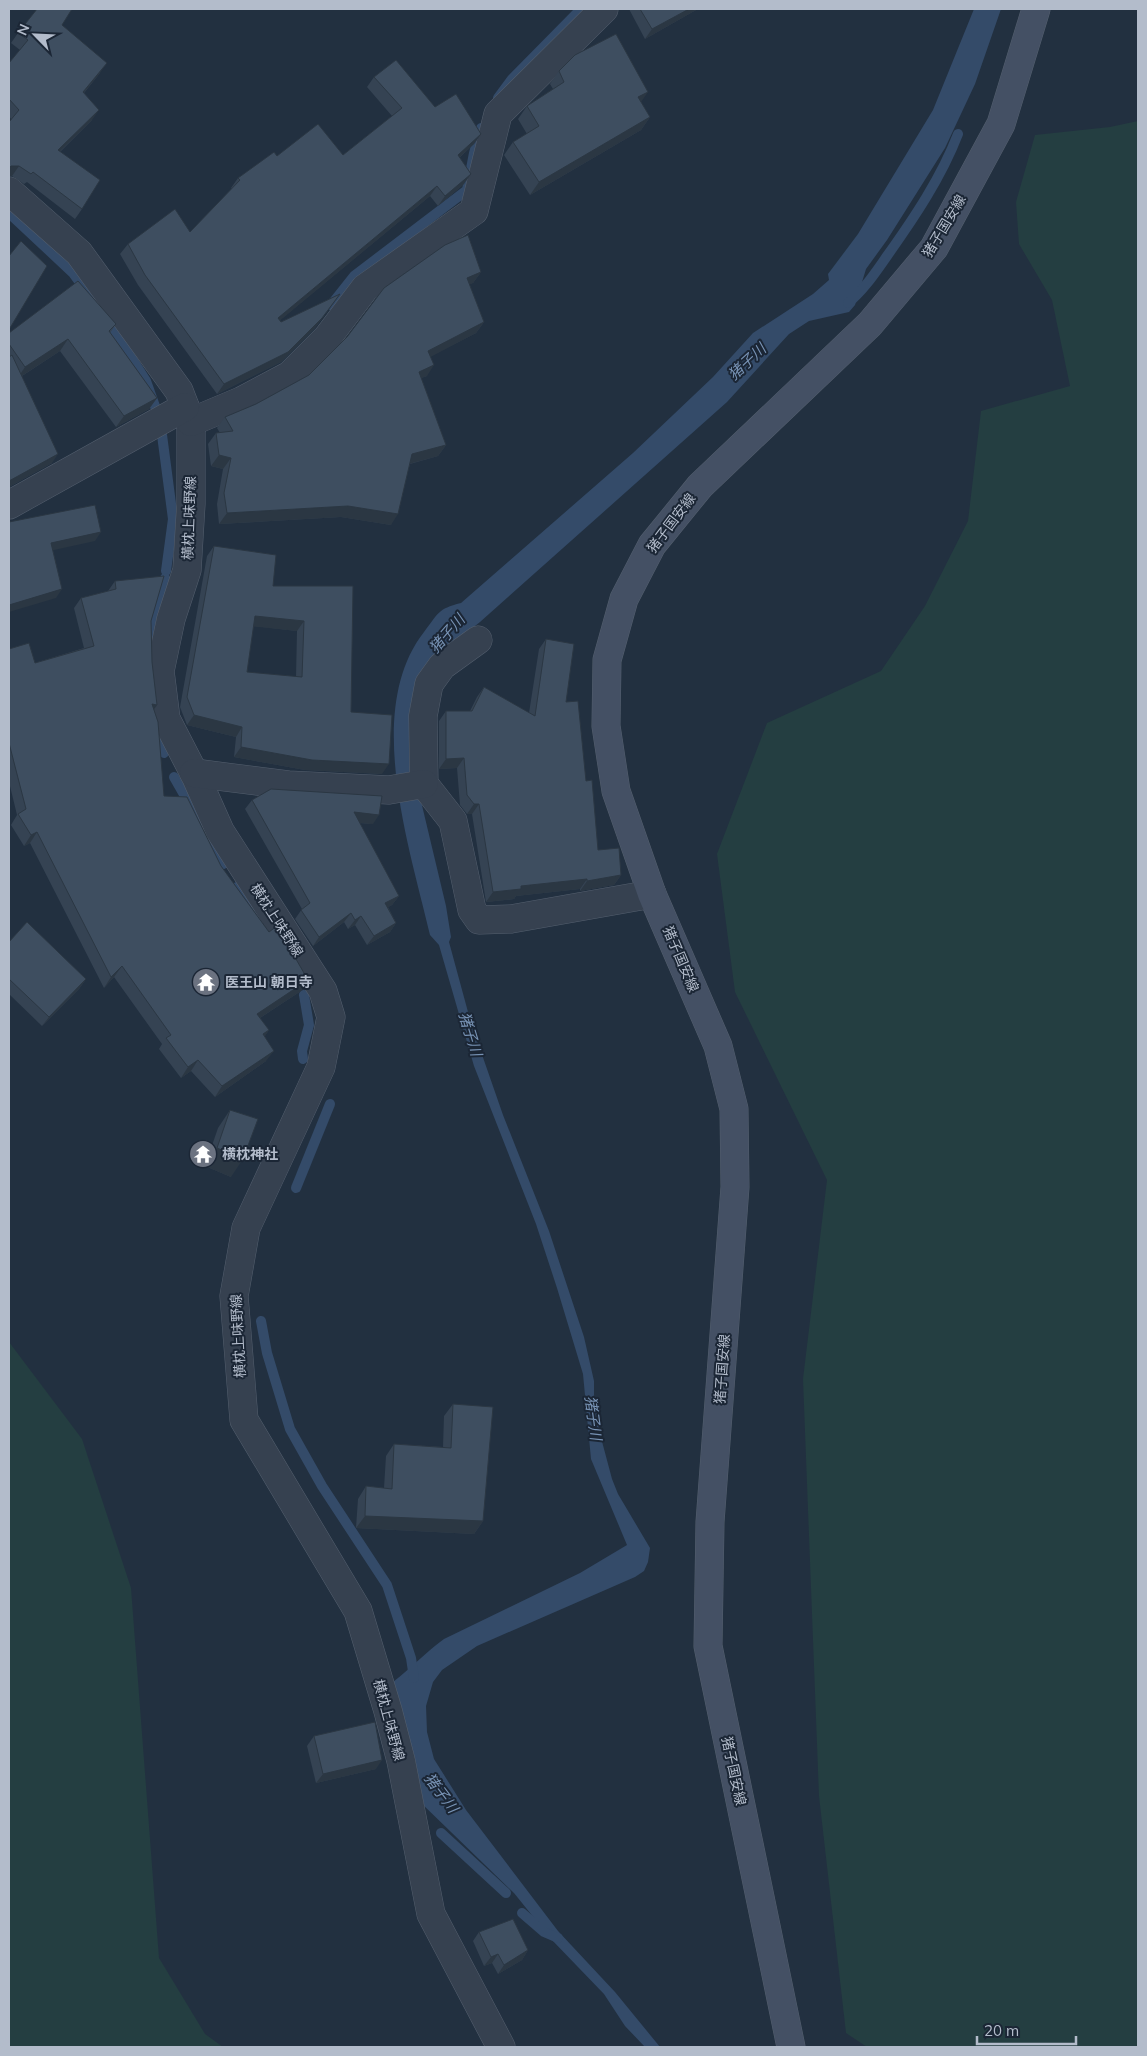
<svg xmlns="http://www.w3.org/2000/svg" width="1147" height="2056" font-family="Mulish,'Noto Sans JP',sans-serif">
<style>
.green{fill:#243e41}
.water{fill:#344b69}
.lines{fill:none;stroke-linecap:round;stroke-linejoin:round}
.stream{stroke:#344b69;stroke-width:10}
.minor-casing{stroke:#545f6e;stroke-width:29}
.secondary-casing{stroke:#545f6e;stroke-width:29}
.minor{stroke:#364150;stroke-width:28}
.secondary{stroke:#445064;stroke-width:28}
.wall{fill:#354353;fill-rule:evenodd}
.shaded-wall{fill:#2b3743}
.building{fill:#3e4e60;stroke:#2b3743;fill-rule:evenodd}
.labels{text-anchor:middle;stroke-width:4;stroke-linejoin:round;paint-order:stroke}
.street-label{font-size:14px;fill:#b3bccb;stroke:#1b2635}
.poi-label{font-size:14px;font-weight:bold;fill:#b3bccb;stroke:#1b2635;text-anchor:start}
.water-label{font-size:15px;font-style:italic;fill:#7893b5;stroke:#1b2635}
</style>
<rect width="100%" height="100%" fill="#223040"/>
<g class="green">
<path d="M1138 121V2047H867L846 2033 819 1796 803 1379 827 1180 735 992 717 854 767 723 881 671 925 606 968 521 981 411 1070 386 1052 300 1019 244 1016 202 1035 135 1110 127Z"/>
<path d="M9 1342 82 1439 131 1588 159 1958 205 2034 223 2047H9Z"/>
</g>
<path class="water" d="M974 9H1001L975 84 945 148 887 240 866 269 855 305 849 312 809 321 789 334 727 402 480 622 446 649 420 797 446 906 451 937 449 942 471 1023 503 1115 549 1231 584 1337 594 1381V1395L600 1434 612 1479 618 1494 650 1548 648 1562 644 1571 635 1577 477 1646 442 1670 433 1682 426 1706 427 1732 434 1759 466 1810 558 1931 615 1992 660 2047H645L625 2026 604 1994 551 1939 514 1893 418 1800 393 1682C411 1668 426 1652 444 1639L580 1573 627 1545 591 1459 583 1374 557 1288 536 1224 474 1066 439 945 430 935C410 848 363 710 424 632 439 613 437 609 461 603L633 453 713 377 753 333 813 294 829 280 828 274 858 234 933 110Z"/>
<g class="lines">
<g class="stream">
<path d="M498 98 512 79 581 9"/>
<path d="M9 213 73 273 92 299"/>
<path d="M848 303C864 290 875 273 887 256 914 218 941 178 958 134"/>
<path d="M331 305 354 276 467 190 474 153 481 128"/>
<path d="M107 319 146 381 157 412"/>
<path d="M162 435 173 519 166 571"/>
<path d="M147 641 165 578"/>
<path d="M156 733 164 753"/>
<path d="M174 777 202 826"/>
<path d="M211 842 223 864"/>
<path d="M237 887 269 933"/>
<path d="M303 1059 302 1051 309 1025 304 995"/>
<path d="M296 1188 330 1104"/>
<path d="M261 1321 267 1353 290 1429 322 1486 387 1585 411 1658 414 1678"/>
<path d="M441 1833 506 1893"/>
<path d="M522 1913 544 1932 558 1938"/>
</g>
<g class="minor-casing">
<g id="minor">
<path d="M9 191 79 253 179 391 191 422V504L187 570 171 619 160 671 166 719 196 777 220 831 323 991 331 1017 321 1067 246 1228 234 1296 244 1420 358 1611 388 1711 401 1761 431 1914 501 2047"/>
<path d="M191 422 241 401 290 375 327 338 365 288 474 211 498 114 604 9"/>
<path d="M9 505 185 407"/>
<path d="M478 640 442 666 429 684 423 716 424 784 453 821 472 910 479 920 511 919 652 894"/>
<path d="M194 773 288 785 389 790 424 784"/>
</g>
</g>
<g class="secondary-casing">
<path id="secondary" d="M791 2047 708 1646 710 1522 735 1187 734 1109 718 1046 652 894 616 791 606 726 607 660 624 599 652 545 700 486 870 324 934 248 1001 124 1036 9"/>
</g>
<use href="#minor" class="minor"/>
<use href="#secondary" class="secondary"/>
</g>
<g class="wall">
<path d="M629 9H697L696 10 645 39Z"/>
<path d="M62 25 100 73 84 93 92 120 60 152 82 209 75 219 27 182 24 184 12 176 11 119 9 116V63L20 50 11 43 18 33Z"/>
<path d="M559 71 641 102 650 117 641 130 530 195 504 155 513 142 527 134 518 119 527 106 553 89 550 84Z"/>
<path d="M374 77 435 107 481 134 474 144 459 158 464 184 438 206 430 196 280 320 281 322 340 294 315 328 281 362 217 394 138 285 120 254 128 244 190 232 232 189 231 188 238 178 277 156 343 155 392 116 367 87Z"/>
<path d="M481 272 473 283 469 284 484 322 476 333 431 356 427 376 421 378 446 445 438 456 410 464 391 525 341 517 219 524 217 504 223 469 211 466 208 444 216 433H220L217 428 225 417 256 404 309 375Z"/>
<path d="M116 324 110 333 157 398 149 409 116 427 60 351 22 376 52 463 9 487V333Z"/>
<path d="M214 546 273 586H353L351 712 382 774 305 770 234 757 236 737 187 725 180 707 207 556ZM253 626 297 631 296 677 247 672Z"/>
<path d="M115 581 151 621 152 662 157 705 154 709 164 796 221 866 269 932 308 980 301 991 260 1018 269 1030 264 1037 266 1061 215 1097 191 1071 181 1078 159 1049 162 1044 114 977 104 988 30 843 24 846 11 825 17 815 9 782V649L35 663 84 648 74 608 81 598 108 591Z"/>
<path d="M546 639 566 702 586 781 598 850 621 875 614 885 580 891V889L516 896 514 899 486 902 472 814H467L460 805 457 768 439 769V721L446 711H470L477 697 484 687 529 713 539 649Z"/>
<path d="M252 800 373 824 359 823 399 896 392 905 388 907 396 923 390 932 367 945 355 925 348 929 344 922 313 946 295 919 302 909 245 809Z"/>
<path d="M9 942 86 979 79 989 42 1026 9 994Z"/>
<path d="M230 1110 231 1177 205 1166 218 1128Z"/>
<path d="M453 1404 483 1521 474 1534 356 1528 358 1499 366 1486 384 1488 386 1456 394 1444 443 1447 444 1416Z"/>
<path d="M314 1736 376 1769 316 1783 307 1746Z"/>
<path d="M479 1932 528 1950 522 1960 498 1974 492 1963 484 1966 473 1941Z"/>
</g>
<g class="shaded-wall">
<path d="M689 9H697L696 10 645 39 652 29Z"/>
<path d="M107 63 100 73 76 102 83 92Z"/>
<path d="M648 92 639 105 638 97Z"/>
<path d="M99 110 92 120 51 160 58 150Z"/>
<path d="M650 117 641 130 530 195 539 182Z"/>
<path d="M481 134 474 144 451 165 458 155Z"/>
<path d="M11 166H19L12 176H9V168Z"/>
<path d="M471 174 464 184 438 206 445 196Z"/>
<path d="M437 186 430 196 271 328 278 318Z"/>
<path d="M481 272 473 283 459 289 467 278Z"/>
<path d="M340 294 315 328 281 362 217 394 224 384Z"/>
<path d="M484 322 476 333 421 362 428 351Z"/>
<path d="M68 339 60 351 17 379 25 367Z"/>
<path d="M434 365 427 376 411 382 419 372Z"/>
<path d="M157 398 149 409 116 427 124 416Z"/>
<path d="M446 445 438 456 405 465 412 454Z"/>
<path d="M58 454 52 463 9 487V481Z"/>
<path d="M219 455 231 458 223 469 211 466Z"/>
<path d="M348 506 398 514 391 525 341 517 219 524 227 513Z"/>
<path d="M101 532 95 541 45 552 51 543Z"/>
<path d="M62 589 56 598 9 612V605Z"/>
<path d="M255 616 304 621 297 631 248 626Z"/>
<path d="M152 704 157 705 150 715Z"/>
<path d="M194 715 242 727 236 737 187 725Z"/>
<path d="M241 747 389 764 382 774 305 770 234 757Z"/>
<path d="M464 758 457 768 439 769 446 759Z"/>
<path d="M474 804H479L472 814H467Z"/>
<path d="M354 812 379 815 373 824 347 822Z"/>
<path d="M37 832 30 843 24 846 31 835Z"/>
<path d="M621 875 614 885 580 891 587 881Z"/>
<path d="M587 879 580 889 516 896 514 899 486 902 493 892 521 886Z"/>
<path d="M399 896 392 905 379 912 385 903Z"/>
<path d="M351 913 344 922 313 946 319 937Z"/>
<path d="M361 916 355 925 348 929 355 920Z"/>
<path d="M396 923 390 932 367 945 374 936Z"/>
<path d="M122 966 114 977 104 988 111 977Z"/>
<path d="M86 979 79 989 42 1026 49 1017Z"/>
<path d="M308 980 301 991 249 1025 257 1014Z"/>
<path d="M269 1030 262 1041 263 1034Z"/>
<path d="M274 1051 266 1061 215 1097 222 1086Z"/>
<path d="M198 1060 191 1071 181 1078 188 1067Z"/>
<path d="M217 1148 243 1159 231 1177 205 1166Z"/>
<path d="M365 1516 483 1521 474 1534 356 1528Z"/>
<path d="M382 1760 376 1769 316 1783 323 1774Z"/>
<path d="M528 1950 522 1960 498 1974 504 1965Z"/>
<path d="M498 1954 492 1963 484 1966 491 1957Z"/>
</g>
<g class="building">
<path d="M37 9H72L62 25 107 63 83 92 99 110 58 150 100 180 82 209 33 172 31 174 19 166H11L9 168V122L19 110 9 99V63L28 40 18 33Z"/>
<path d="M640 9H689L652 29Z"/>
<path d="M616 34 648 92 638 97 650 117 539 182 513 142 539 126 527 106 564 82 559 71 575 55Z"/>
<path d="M396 60 435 107 456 94 481 134 458 155 471 174 445 196 437 186 278 318 281 322 340 294 322 318 288 352 224 384 145 275 128 244 175 209 190 232 240 180 238 178 274 152 277 156 318 124 343 155 402 108 374 77Z"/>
<path d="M468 235 481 272 467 278 484 322 428 351 434 365 419 372 446 445 412 454 398 514 348 506 227 513 224 493 231 458 219 455 216 433 233 431 225 417 256 404 309 375 347 337 384 288 445 245Z"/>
<path d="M21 241 47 266 10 328 9 327V256Z"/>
<path d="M78 281 116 324 109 331 157 398 124 416 68 339 25 367 9 344V333Z"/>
<path d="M12 355 58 454 9 481V357Z"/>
<path d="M95 505 101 532 51 543 62 589 9 605V522Z"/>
<path d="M214 546 276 555 273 586H353L351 712 392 715 389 764 312 760 241 747 242 727 194 715 187 697ZM255 616 304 621 302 677 247 672Z"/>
<path d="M164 576 151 621 152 662 157 705 152 704 158 722 164 796 187 797 221 866 269 932 277 926 308 980 257 1014 269 1030 263 1034 274 1051 222 1086 198 1060 188 1067 166 1038 171 1035 122 966 111 977 37 832 31 835 18 814 26 809 9 743V649L29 643 35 663 94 646 81 598 116 589 115 581Z"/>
<path d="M546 639 574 644 566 702 578 701 586 781 592 780 598 850 619 848 621 875 587 881V879L521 886V889L493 892 479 804H474L467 795 464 758 446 759V711H472L484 687 535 716Z"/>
<path d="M271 789 382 796 379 815 354 812 399 896 385 903 396 923 374 936 361 916 355 920 351 913 319 937 301 910 310 903 252 800Z"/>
<path d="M27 922 86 979 49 1017 9 979V942Z"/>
<path d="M230 1110 258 1119 243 1159 217 1148Z"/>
<path d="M453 1404 493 1407 483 1521 365 1516 366 1486 392 1489 394 1444 451 1448Z"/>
<path d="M375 1722 382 1760 323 1774 314 1736Z"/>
<path d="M513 1919 528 1950 504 1965 498 1954 491 1957 479 1932Z"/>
</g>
<defs>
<g id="temple-disc" transform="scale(1.4375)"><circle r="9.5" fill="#6b7280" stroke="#1b2635"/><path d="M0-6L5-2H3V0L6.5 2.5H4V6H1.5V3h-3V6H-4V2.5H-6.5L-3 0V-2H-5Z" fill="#fff"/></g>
</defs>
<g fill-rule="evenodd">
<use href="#temple-disc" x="206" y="982"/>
<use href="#temple-disc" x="203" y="1154"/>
</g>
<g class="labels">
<g class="street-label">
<text transform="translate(944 226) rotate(-59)" y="5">猪子国安線</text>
<text transform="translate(189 518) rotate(-88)" y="5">横枕上味野線</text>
<text transform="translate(671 523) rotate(-53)" y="5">猪子国安線</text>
<text transform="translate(277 920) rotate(57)" y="5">横枕上味野線</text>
<text transform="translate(681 959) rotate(67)" y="5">猪子国安線</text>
<text transform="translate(238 1336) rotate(-93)" y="5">横枕上味野線</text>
<text transform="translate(722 1369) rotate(-86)" y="5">猪子国安線</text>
<text transform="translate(389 1720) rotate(75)" y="5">横枕上味野線</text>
<text transform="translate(734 1771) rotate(78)" y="5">猪子国安線</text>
</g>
<g class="poi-label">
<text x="225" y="987">医王山 朝日寺</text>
<text x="222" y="1159">横枕神社</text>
</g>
<g class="water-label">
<text transform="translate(747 362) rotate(-43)" y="5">猪子川</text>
<text transform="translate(447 634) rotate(-49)" y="5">猪子川</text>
<text transform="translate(470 1034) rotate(73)" y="5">猪子川</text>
<text transform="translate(593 1418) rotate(82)" y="5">猪子川</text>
<text transform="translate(441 1793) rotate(53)" y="5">猪子川</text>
</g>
</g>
<rect width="1147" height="2056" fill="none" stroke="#b3bccb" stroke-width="20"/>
<g transform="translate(35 35) rotate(294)" stroke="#1b2635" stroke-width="4" paint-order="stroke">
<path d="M0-4L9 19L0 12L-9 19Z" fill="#b3bccb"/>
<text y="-8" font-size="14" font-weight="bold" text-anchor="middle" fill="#b3bccb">N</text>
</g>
<path d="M977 2036v8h99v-8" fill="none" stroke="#b3bccb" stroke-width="2.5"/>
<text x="984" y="2036" font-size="15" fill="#b3bccb" stroke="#1b2635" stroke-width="4" paint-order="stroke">20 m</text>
</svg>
